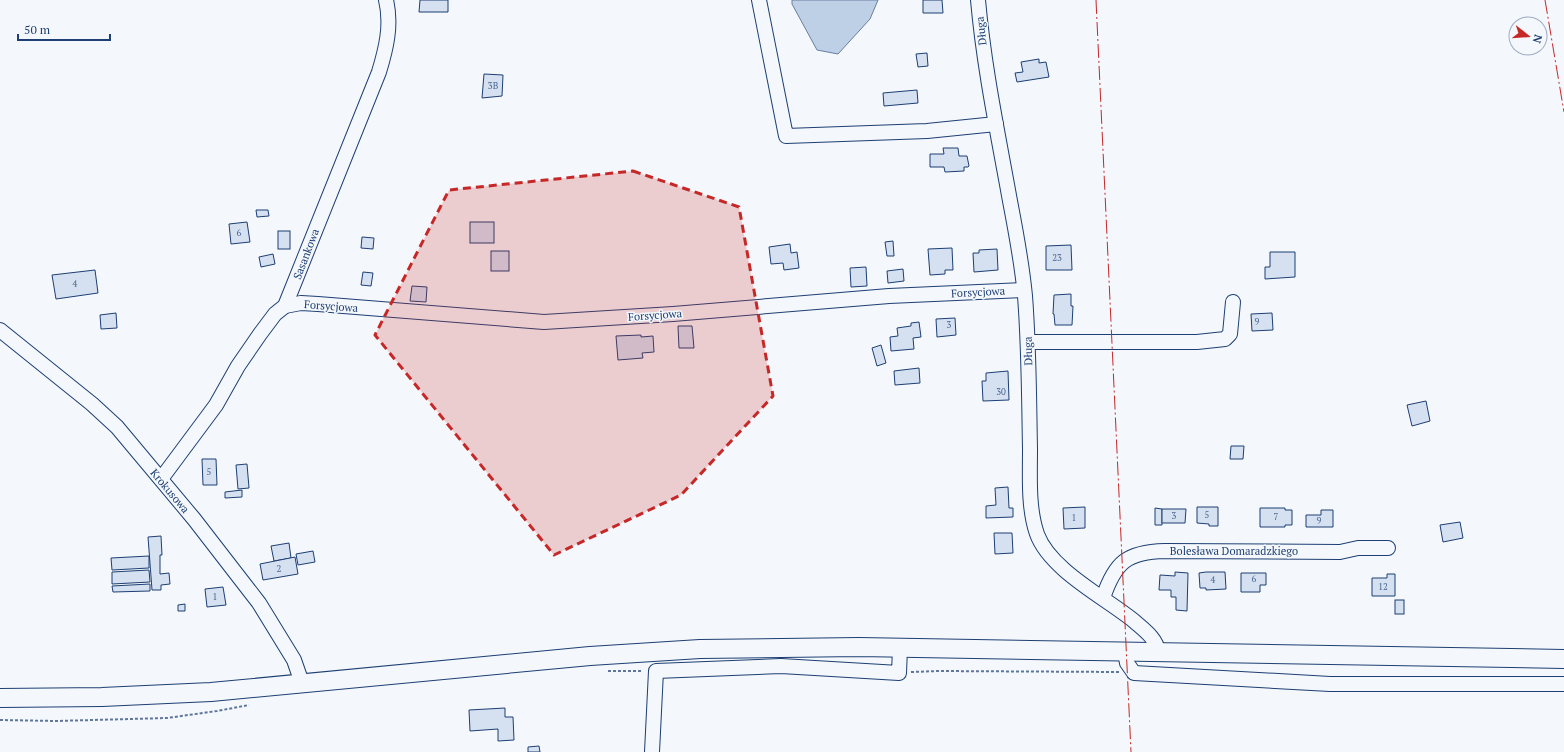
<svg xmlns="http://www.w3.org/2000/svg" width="1564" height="752" font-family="'PT Serif',serif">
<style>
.water{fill:#bed0e5;stroke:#687fa3}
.building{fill:#d5e0f0;stroke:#1d3f73}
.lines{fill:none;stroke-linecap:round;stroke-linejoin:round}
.minor-casing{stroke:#1d3f73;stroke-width:16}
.major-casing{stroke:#1d3f73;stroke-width:20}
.path{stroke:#5e769c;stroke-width:2;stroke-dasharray:3 2;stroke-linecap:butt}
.minor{stroke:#f4f7fb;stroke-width:14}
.major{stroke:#f4f7fb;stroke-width:18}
.power{stroke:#c62828;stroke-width:1;stroke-dasharray:14 3 2 3;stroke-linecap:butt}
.marked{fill:#c62828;fill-opacity:0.2;stroke:#c62828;stroke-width:3;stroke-dasharray:8 5;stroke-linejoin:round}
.labels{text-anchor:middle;stroke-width:3;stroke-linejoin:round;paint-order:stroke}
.number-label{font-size:9px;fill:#4b6792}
.street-label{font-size:11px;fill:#1d3f73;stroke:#f4f7fb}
</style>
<rect width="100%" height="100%" fill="#f4f7fb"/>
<path class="water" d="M792 0H878L870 19 838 54 817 50 792 4Z"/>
<g class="building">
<path d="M420 0H448V12H419Z"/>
<path d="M923 0H942L943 13H923Z"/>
<path d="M927 53 928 66 918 67 916 54Z"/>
<path d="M1039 59V63L1046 62 1049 77 1017 82 1015 73 1023 72 1021 62Z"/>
<path d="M484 74 503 75 502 96 482 98Z"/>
<path d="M917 90 918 103 884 106 883 93Z"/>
<path d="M943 148H958L959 156H967L969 166 968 167H964V171L945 172 944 167H930V154H944Z"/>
<path d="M256 210H268L269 216 257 217Z"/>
<path d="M247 222 250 242 231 244 229 224Z"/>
<rect x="470" y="222" width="24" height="21"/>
<rect x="278" y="231" width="12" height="18"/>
<path d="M362 237 374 238 373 249 361 248Z"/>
<path d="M893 241 894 256H887L885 242Z"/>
<path d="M790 244 791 253 797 252 799 268 784 270 783 263 771 264 769 247Z"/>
<path d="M1071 245 1072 270H1046V246Z"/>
<path d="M952 248 953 270H945V274L930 275 928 249Z"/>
<path d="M997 249 998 270 974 272 973 253H979V250Z"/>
<rect x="491" y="251" width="18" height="20"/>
<path d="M1270 252H1295V277L1265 279V267H1270Z"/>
<path d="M273 254 275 264 261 267 259 257Z"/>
<path d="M866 267 867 286 851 287 850 268Z"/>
<path d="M903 269 904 281 888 283 887 271Z"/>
<path d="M95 270 98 293 56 299 52 275Z"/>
<path d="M363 272 373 273 371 286 361 285Z"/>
<path d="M412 286 427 287 426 302 410 301Z"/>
<path d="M1071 294V306H1073L1072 325H1055L1054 314H1053L1054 295Z"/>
<path d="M116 313 117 328 101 329 100 315Z"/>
<path d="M1272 313 1273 330 1252 331 1251 314Z"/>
<path d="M955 318 956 335 937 337 936 319Z"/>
<path d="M919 322 921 337 913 338 914 349 891 351 890 337 898 336 897 328 911 326V323Z"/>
<path d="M678 326H692L694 348H679Z"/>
<path d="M641 335V337L653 336 654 352 642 353 643 358 618 360 616 336Z"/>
<path d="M881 345 886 363 877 366 872 348Z"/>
<path d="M919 368 920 383 895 385 894 371Z"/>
<path d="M1008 371 1009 400 983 401 982 381H986V373Z"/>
<path d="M1426 401 1430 421 1412 426 1407 405Z"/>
<path d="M1231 446H1244L1243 459H1230Z"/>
<path d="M202 459H216L217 485H203Z"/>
<path d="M247 464 249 488 238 489 236 465Z"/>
<path d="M1008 487 1009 508H1013V517L986 518V506L996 505 995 488Z"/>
<path d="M242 490V497L225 498V492Z"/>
<path d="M1085 507V528L1064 529 1063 508Z"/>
<path d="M1197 507H1218V526H1209V524L1197 523Z"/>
<path d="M1155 508 1162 509V525H1155Z"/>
<path d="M1260 508H1285V510H1292V525H1285V527H1260Z"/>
<path d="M1162 509H1186L1185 523H1162Z"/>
<path d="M1321 510H1333V527H1306V515H1321Z"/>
<path d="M1460 522 1463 538 1443 542 1440 525Z"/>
<path d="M994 533H1012L1013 553 995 554Z"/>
<path d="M161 536 162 555H160V574L169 573 170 584 161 585V590H152L148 537Z"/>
<path d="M289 543 291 558 274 561 271 546Z"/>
<path d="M313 551 315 562 298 565 296 554Z"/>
<path d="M149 556V568L112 570 111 558Z"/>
<path d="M295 557 298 574 263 580 260 564Z"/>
<path d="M149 570 150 582 112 584V572Z"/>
<path d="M1175 572 1188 573 1187 611 1176 610V597H1171V590H1159L1160 575 1175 576Z"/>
<path d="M1206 572H1225L1226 589 1206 590V588H1200L1199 573Z"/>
<path d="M1241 573H1266V585H1260V592H1241Z"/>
<path d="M1387 574H1395V596H1372V578H1387Z"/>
<path d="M150 584V591L113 592 112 586Z"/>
<path d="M223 587 226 605 207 607 205 589Z"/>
<rect x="1395" y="600" width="9" height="14"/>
<path d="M185 604V611H178V605Z"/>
<path d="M505 708V717H513L514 740 498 741V729L470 731 469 710Z"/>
<path d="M539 746 540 752H528V747Z"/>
</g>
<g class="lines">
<g class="minor-casing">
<g id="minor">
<path d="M759 0 786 136 927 131 996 124"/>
<path d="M978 0C984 68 998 134 1010 201 1016 232 1022 264 1025 296 1029 347 1029 398 1030 449 1030 477 1028 508 1037 534 1050 570 1106 598 1134 621 1144 630 1156 638 1158 651"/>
<path d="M285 306 301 303 318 304 544 322 673 314 889 296 1024 290"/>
<path d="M0 330 92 404 117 427 194 519 259 603 294 660 302 683"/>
<path d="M1028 342H1197L1225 339 1230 334 1233 302"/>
<path d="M161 479 216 405 238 366 260 334 275 314 285 306 379 72C386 49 392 25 386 0"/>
<path d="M1103 598C1115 562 1127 552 1165 551L1340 552 1358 548H1388"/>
<path d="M1125 652 1127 663 1134 673 1330 684H1564"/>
<path d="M652 752 656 671 781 666 899 673 900 648"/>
</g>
</g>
<g class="major-casing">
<path id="major" d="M0 698 102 697 211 692 590 656 700 649 859 647 1564 659"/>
</g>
<g class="path">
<path d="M608 671H643"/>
<path d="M911 672 938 671 1119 672"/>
<path d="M0 720 56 721 167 718 217 711 249 705"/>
</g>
<use href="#minor" class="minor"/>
<use href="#major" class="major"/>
<g class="power">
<path d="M1096 0 1131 752"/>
<path d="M1545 0 1564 112"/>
</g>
</g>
<path class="marked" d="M633 171 739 207 773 396 681 495 554 555 375 335 449 190Z"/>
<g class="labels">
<g class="number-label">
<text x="493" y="89">3B</text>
<text x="239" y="236">6</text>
<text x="1057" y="261">23</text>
<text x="75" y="287">4</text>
<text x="1257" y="325">9</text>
<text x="949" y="328">3</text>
<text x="1001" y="395">30</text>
<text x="209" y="475">5</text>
<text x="1207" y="518">5</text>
<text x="1174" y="519">3</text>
<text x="1276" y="520">7</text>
<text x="1074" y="521">1</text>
<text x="1319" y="524">9</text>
<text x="279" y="572">2</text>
<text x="1254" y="582">6</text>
<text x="1213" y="583">4</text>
<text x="1383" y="590">12</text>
<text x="215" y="600">1</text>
</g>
<g class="street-label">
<text transform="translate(981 31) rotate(-96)" y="4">Długa</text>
<text transform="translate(306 254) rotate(-69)" y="4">Sasankowa</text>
<text transform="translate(978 292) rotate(-3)" y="4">Forsycjowa</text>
<text transform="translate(331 306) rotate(4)" y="4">Forsycjowa</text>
<text transform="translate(655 315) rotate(-4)" y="4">Forsycjowa</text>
<text transform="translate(1028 351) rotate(-91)" y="4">Długa</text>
<text transform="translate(170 491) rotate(50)" y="4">Krokusowa</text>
<text x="1234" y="555">Bolesława Domaradzkiego</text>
</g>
</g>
<g transform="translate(1528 36) rotate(107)"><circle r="19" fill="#f4f7fb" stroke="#9eadc5"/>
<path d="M0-3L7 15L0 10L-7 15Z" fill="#c62828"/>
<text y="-6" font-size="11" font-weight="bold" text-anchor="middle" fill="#1d3f73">N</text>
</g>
<path d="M18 34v6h92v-6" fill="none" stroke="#1d3f73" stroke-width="2"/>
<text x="24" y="34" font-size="12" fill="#1d3f73" stroke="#f4f7fb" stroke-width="3" paint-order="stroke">50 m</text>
</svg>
